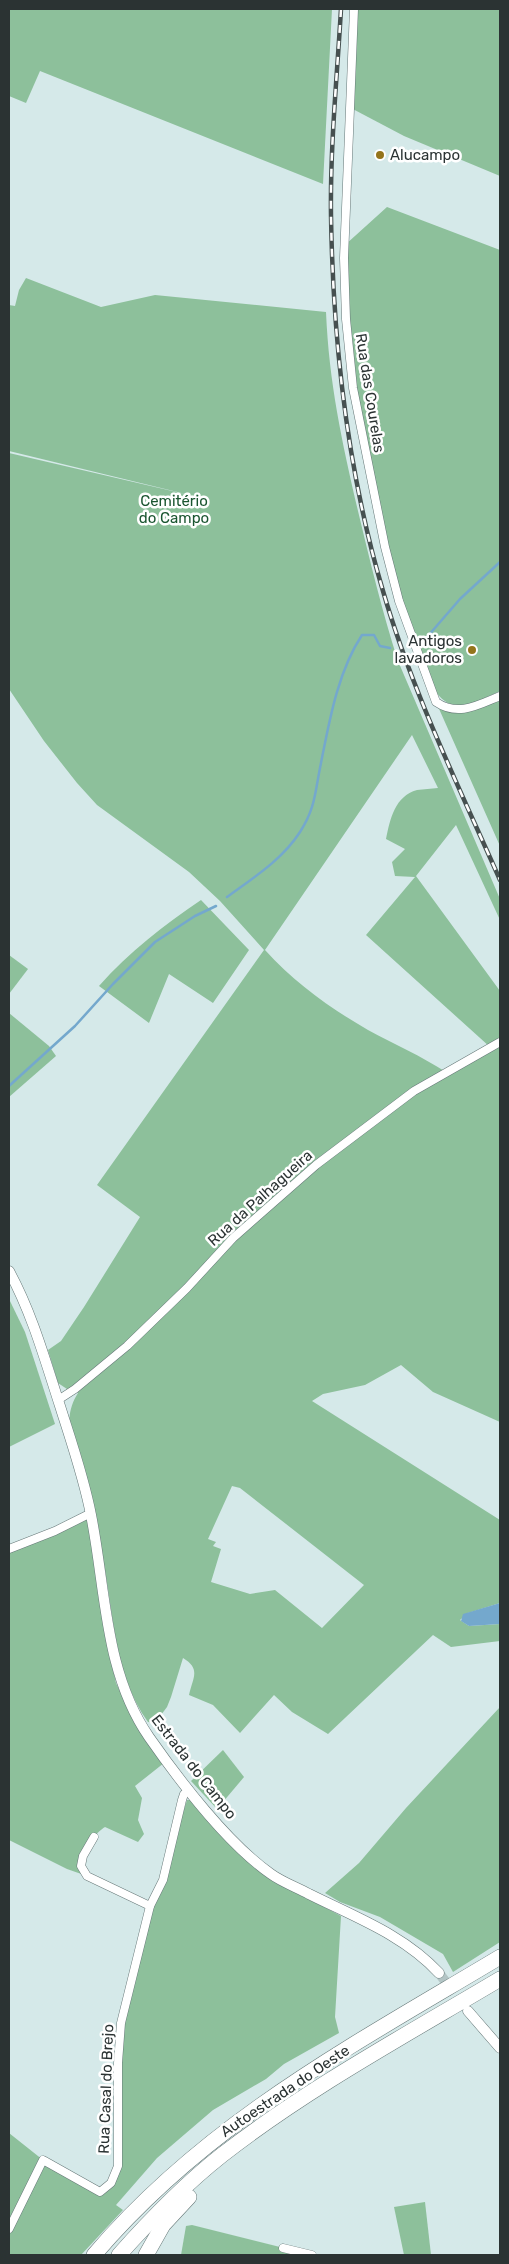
<svg xmlns="http://www.w3.org/2000/svg" width="509" height="2264" font-family="Rubik,sans-serif">
<style>
.green{fill:#8dc09b;fill-rule:evenodd}
.water{fill:#74a8cd}
.lines{fill:none;stroke-linecap:round;stroke-linejoin:round}
.stream{stroke:#74a8cd;stroke-width:2.5}
.tertiary-tunnel{stroke:#b3c5c5;stroke-width:10;stroke-dasharray:10 5;stroke-linecap:butt}
.minor-casing{stroke:#667878;stroke-width:9}
.tertiary-casing{stroke:#667878;stroke-width:11}
.motorway-casing{stroke:#667878;stroke-width:16}
.minor{stroke:#fff;stroke-width:8}
.tertiary{stroke:#fff;stroke-width:10}
.motorway{stroke:#fff;stroke-width:15}
.rail-casing{stroke:#465050;stroke-width:4.5}
.rail{stroke:#fff;stroke-width:2.5;stroke-dasharray:8;stroke-linecap:butt}
.poi-dot{fill:#94741b;stroke:#fff;stroke-width:2}
.labels{text-anchor:middle;stroke-width:5;stroke-linejoin:round;paint-order:stroke}
.poi-label{font-size:15px;fill:#2b3333;stroke:#fff;text-anchor:start}
.street-label{font-size:15px;fill:#2b3333;stroke:#fff}
.park-label{font-size:15px;fill:#1a5530;stroke:#fff}
</style>
<rect width="100%" height="100%" fill="#d5e9e9"/>
<g class="green">
<path d="M9 9H332L323 184 40 71 26 103 9 96Z"/>
<path d="M354 9H500V176L404 136 349 107Z"/>
<path d="M387 207 500 250V691C477 701 455 718 436 692L399 601 353 388 345 245Z"/>
<path d="M26 278 101 307 155 295 326 312C329 383 342 442 358 511 370 561 382 611 398 661L500 899V920L456 825 416 876 500 991V1422L433 1392 401 1365 365 1385 323 1394 312 1401 500 1520V1603L468 1613 460 1620 469 1626 500 1624V1641L451 1647 433 1635 328 1734 292 1712 274 1695 240 1733 213 1705 189 1695C193 1677 201 1669 183 1658L171 1697 167 1707 155 1723 148 1722C113 1673 114 1611 102 1555 93 1512 77 1469 70 1426 68 1415 72 1402 78 1393L74 1387 67 1389 58 1383 48 1350 61 1341 84 1307 140 1217 97 1185 264 950 220 901 189 872 97 805 77 783 44 741 9 689V453L198 497 9 451V305L15 306 19 290ZM412 735 438 788C431 789 424 789 417 790 395 796 390 819 386 839L405 849 392 862 395 876 415 877 366 935 490 1047 446 1072C421 1056 394 1044 368 1030 330 1008 295 983 265 950ZM302 1178 196 1279 233 1238ZM232 1486 240 1488 364 1585 322 1628 275 1590 250 1594 211 1582 221 1549 213 1546 216 1542 208 1539Z"/>
<path d="M500 696V846L436 702 457 710Z"/>
<path d="M201 900 249 950 213 1003 169 974 149 1023 99 986C129 952 164 925 201 900Z"/>
<path d="M9 955 28 969 9 994Z"/>
<path d="M9 1013 49 1046 56 1056 9 1097Z"/>
<path d="M9 1299 25 1332 55 1424 9 1447Z"/>
<path d="M88 1514 110 1655 116 1683 126 1704 164 1763 135 1786 142 1798 138 1820 144 1834 138 1842 105 1827C96 1832 80 1853 82 1865 82 1868 86 1873 87 1876L67 1869 9 1840V1549Z"/>
<path d="M500 1707V1942L453 1972 443 1954 380 1917 340 1902 325 1893 359 1863 406 1808Z"/>
<path d="M223 1750 244 1777 217 1809 191 1781Z"/>
<path d="M187 1800H193L197 1803 250 1864 264 1875 341 1916 335 2017 339 2033 284 2064 266 2079 213 2110 157 2158 116 2205 123 2210 81 2255H9V2133L43 2160 100 2192 111 2183 118 2166 121 2023 139 1949Z"/>
<path d="M425 2202 431 2255H404L394 2207Z"/>
<path d="M192 2225 312 2255H181L186 2226Z"/>
</g>
<path class="water" d="M500 1603V1624L469 1626 461 1621 463 1614Z"/>
<g class="lines">
<g class="stream">
<path d="M421 644 460 599 500 562"/>
<path d="M227 897C253 878 282 860 300 832 315 809 315 793 320 768 329 723 337 673 362 635H374L380 646 390 648"/>
<path d="M9 1086 75 1026 113 984 155 942 195 916 216 906"/>
</g>
<path class="tertiary-tunnel" d="M439 1973 464 2006"/>
<g class="minor-casing">
<g id="minor">
<path d="M354 9 344 258 346 319 353 388 385 547 399 601 436 702C458 717 478 705 500 696"/>
<path d="M58 1400 75 1389 127 1346 187 1288 233 1238 316 1165 414 1091 500 1042"/>
<path d="M9 1549 55 1531 91 1513"/>
<path d="M94 1837 83 1856 81 1866 87 1876 150 1906"/>
<path d="M9 2229 43 2160 100 2192 111 2183 118 2166V2063L121 2023 150 1906 163 1880 182 1800 184 1794 189 1790"/>
<path d="M283 2248 312 2255"/>
</g>
</g>
<g class="tertiary-casing">
<g id="tertiary">
<path d="M9 1271C32 1313 45 1360 60 1406 71 1441 84 1478 91 1515 106 1589 104 1672 149 1737 179 1780 228 1844 271 1874 282 1882 296 1887 309 1894 355 1917 404 1935 439 1973"/>
<path d="M468 2011 500 2048"/>
</g>
</g>
<g class="motorway-casing">
<g id="motorway">
<path d="M94 2255C207 2122 353 2045 500 1957"/>
<path d="M119 2255C151 2219 184 2185 222 2155 308 2088 406 2035 500 1979"/>
<path d="M146 2255 163 2225 189 2197"/>
</g>
</g>
<use href="#minor" class="minor"/>
<use href="#tertiary" class="tertiary"/>
<use href="#motorway" class="motorway"/>
<g class="rail-casing">
<path id="rail" d="M341 9C337 78 330 147 331 216 333 342 347 470 383 591 412 691 458 785 500 880"/>
</g>
<use href="#rail" class="rail"/>
</g>
<g class="poi-dot">
<circle cx="380" cy="155" r="5"/>
<circle cx="472" cy="650" r="5"/>
</g>
<g class="labels">
<g class="poi-label">
<text x="390" y="160">Alucampo</text>
<text x="462" y="646" text-anchor="end">Antigos<tspan x="462" dy="17">lavadoros</tspan></text>
</g>
<g class="street-label">
<text transform="translate(370 393) rotate(81)" y="5">Rua das Courelas</text>
<text transform="translate(260 1198) rotate(-42)" y="5">Rua da Palhagueira</text>
<text transform="translate(194 1767) rotate(52)" y="5">Estrada do Campo</text>
<text transform="translate(106 2089) rotate(-88)" y="5">Rua Casal do Brejo</text>
<text transform="translate(285 2091) rotate(-34)" y="5">Autoestrada do Oeste</text>
</g>
<g class="park-label">
<text x="174" y="506">Cemitério<tspan x="174" dy="17">do Campo</tspan></text>
</g>
</g>
<rect width="509" height="2264" fill="none" stroke="#2b3333" stroke-width="20"/>
</svg>
